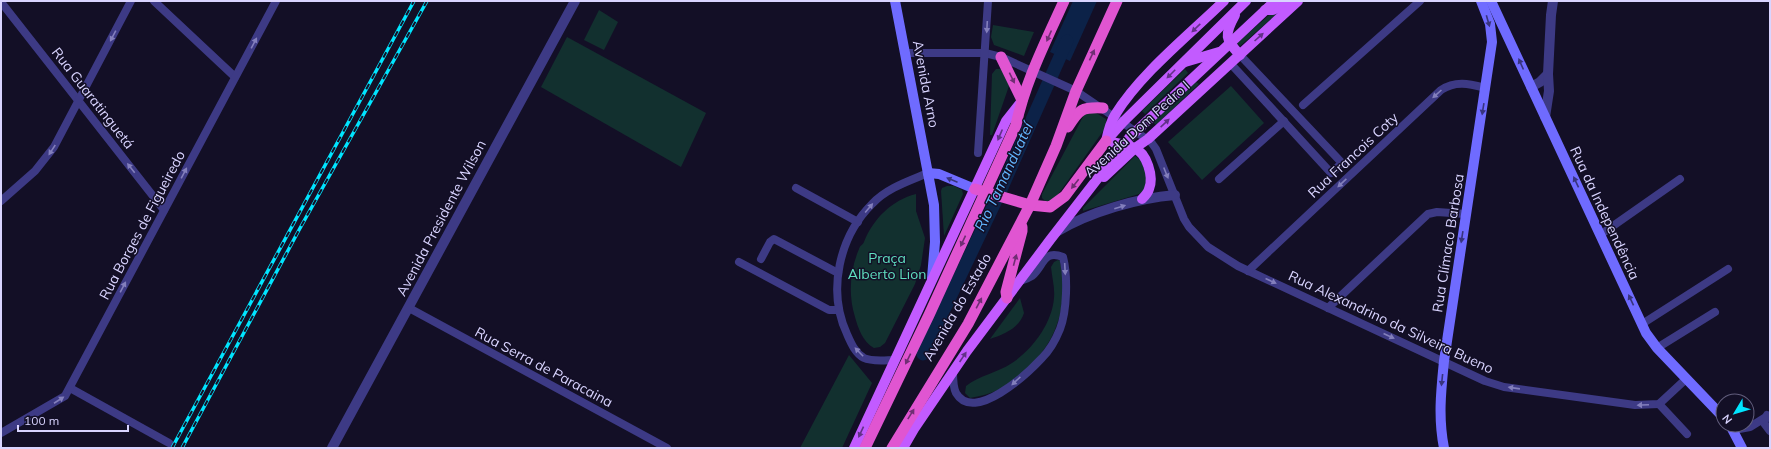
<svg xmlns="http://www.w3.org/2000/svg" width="1771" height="449" font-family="Mulish,sans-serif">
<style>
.green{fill:#12302f}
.water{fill:#0c2248}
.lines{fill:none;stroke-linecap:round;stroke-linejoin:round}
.river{stroke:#0c2248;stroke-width:13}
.minor{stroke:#3d3a85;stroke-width:8}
.tertiary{stroke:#3d3a85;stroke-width:10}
.secondary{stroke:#6f6bff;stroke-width:10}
.primary{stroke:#c25bff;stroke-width:10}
.trunk{stroke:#e055d1;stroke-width:11}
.rail-casing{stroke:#00e5ff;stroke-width:3.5}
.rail{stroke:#130f26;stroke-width:2;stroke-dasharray:6;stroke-linecap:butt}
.oneway{fill:#38347d}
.oneway2{fill:#837fbc}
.oneway3{fill:#623188}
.oneway4{fill:#6f2e73}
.labels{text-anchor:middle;stroke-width:3;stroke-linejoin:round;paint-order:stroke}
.street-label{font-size:14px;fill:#d9d4ff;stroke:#130f26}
.park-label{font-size:14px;fill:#5fe0c0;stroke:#130f26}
.water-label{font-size:15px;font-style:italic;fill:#62b6ff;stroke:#130f26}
</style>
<rect width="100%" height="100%" fill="#130f26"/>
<g class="green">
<path d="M1286 6 1240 46 1237 43 1268 16Z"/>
<path d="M599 10 618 22 604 50 584 40Z"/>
<path d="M993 25 1034 32 1024 56 994 45 991 37Z"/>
<path d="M567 37 706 113 681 167 541 87Z"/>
<path d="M996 69H1001L1010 83 992 135H990L992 74Z"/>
<path d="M1185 69 1188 73 1145 114 1142 111Z"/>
<path d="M1196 82 1199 84 1156 125 1153 122Z"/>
<path d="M1231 86 1264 123 1202 180 1168 142Z"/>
<path d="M1093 111 1106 119V127L1057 196 1050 201H1045L1042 198V194L1084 115Z"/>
<path d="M1135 156 1141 160 1148 181 1144 191 1139 194 1083 211V208Z"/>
<path d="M947 186H954L962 190 963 194 944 236 941 191 942 188Z"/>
<path d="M916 194V211L925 238 921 265 915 284 885 343 880 347 874 348C863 342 858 328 855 317 848 295 850 270 859 249 860 245 863 245 864 242 873 219 892 200 916 194Z"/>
<path d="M1058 260 1060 261C1070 307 1055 349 1017 377 1011 381 1006 386 1000 389 990 394 980 396 970 398L965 393 966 386C980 375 997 373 1012 363 1033 349 1052 323 1054 298 1055 287 1052 278 1051 267L1054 262Z"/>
<path d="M1020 298 1024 313C1019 328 1005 334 990 339Z"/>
<path d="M849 355 872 383 842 448H800Z"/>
</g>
<path class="water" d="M1073 1H1097L1070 61 1050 52Z"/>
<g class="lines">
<path class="river" d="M923 354 999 194 1067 41"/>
<g class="minor">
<path d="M154 1 235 77"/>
<path d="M1 2 164 210"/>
<path d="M906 53H985L1001 57 1076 91 1151 142 1156 149 1184 219 1189 227 1208 247 1238 266 1485 381 1504 387 1635 405 1659 404 1686 379"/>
<path d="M1231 64 1331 173 1342 163 1240 55"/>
<path d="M1303 105 1420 1"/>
<path d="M978 153 988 1"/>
<path d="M1219 179 1284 121"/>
<path d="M796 188 858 222"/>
<path d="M1 201 35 171 54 147 131 1"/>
<path d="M1600 235 1680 179"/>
<path d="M761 259 770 242 774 239 838 273"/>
<path d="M739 262 829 310H839"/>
<path d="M1248 271 1441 90C1456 80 1470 84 1486 88"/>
<path d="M409 308 667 448"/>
<path d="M1328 308 1428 214 1437 212 1466 214"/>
<path d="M1642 324 1728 269"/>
<path d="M1657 348 1715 312"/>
<path d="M895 360C886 360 872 362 864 358 855 353 851 343 847 334 827 291 839 237 872 204 887 188 909 181 928 173"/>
<path d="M953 372C953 379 953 387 956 393 974 424 1028 373 1042 358 1049 351 1056 339 1060 329 1067 311 1068 276 1063 257 1043 249 1044 266 1032 276 1029 278 1024 280 1020 281"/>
<path d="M70 388 169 443"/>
<path d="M1659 404 1687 434"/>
<path d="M1767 415 1764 423 1770 431"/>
<path d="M1734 430 1750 427 1766 417"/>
<path d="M1 433 65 396 276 1"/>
</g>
<g class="tertiary">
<path d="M1531 87 1540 82 1548 74"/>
<path d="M1545 117 1549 91 1548 74 1551 15 1553 1"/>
<path d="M1058 231C1090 212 1138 198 1175 195"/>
<path d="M332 448 575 1"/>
</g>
<g class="secondary">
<path d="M895 1 934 205 935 242 932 278"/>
<path d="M1491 1 1646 333 1657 348 1723 417"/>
<path d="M928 173 939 174 975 189"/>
<path d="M1730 425 1742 448"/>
<path d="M1444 448C1438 418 1441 391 1444 361L1492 42 1490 24 1481 1"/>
</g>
<g class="primary">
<path d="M1265 10H1273L1294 1"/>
<path d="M1235 15C1224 35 1225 39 1240 55"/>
<path d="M1185 62 1219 52"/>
<path d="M1106 141 1123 122 1246 1"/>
<path d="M1106 141C1108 132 1110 123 1115 115 1140 74 1189 35 1224 1"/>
<path d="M1106 141C1115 143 1126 144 1134 148 1147 153 1154 177 1149 189 1148 193 1145 196 1142 199"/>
<path d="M1104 177 1135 148 1148 139 1298 1"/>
<path d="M854 448 1006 121 1021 102"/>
<path d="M903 448 914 429 967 351 1050 240 1129 138 1275 1"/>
</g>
<g class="trunk">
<path d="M1001 57 1022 100"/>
<path d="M1068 127C1079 109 1082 107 1103 108"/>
<path d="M975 189 1030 205 1050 207 1065 196 1106 141"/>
<path d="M1007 298 1006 292 1022 231V227"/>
<path d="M865 448 929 315 1016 125C1025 82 1046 41 1064 1"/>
<path d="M892 448 968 324 1030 205 1056 146 1076 91 1117 1"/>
</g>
<g class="rail-casing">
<g id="rail">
<path d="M172 448 414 1"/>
<path d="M182 448 299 230 427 1"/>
</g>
</g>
<use href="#rail" class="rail"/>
</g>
<defs><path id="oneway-solid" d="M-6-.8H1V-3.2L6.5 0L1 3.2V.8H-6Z"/></defs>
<g class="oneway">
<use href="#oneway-solid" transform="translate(1488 21) rotate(74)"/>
<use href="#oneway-solid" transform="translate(1521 64) rotate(-114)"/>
<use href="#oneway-solid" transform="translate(1483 109) rotate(99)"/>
<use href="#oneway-solid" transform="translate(952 180) rotate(-157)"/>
<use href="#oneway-solid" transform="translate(1576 182) rotate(-115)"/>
<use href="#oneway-solid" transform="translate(1462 237) rotate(99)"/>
<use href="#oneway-solid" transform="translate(1631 300) rotate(-115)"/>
<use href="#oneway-solid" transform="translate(1442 380) rotate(96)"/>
</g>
<g class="oneway2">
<use href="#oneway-solid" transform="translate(987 27) rotate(93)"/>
<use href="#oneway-solid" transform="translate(113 36) rotate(118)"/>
<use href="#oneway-solid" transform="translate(254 43) rotate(-62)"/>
<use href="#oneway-solid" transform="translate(1437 94) rotate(138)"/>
<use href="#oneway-solid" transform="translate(52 150) rotate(123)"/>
<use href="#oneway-solid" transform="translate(131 168) rotate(-128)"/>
<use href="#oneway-solid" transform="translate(184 173) rotate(-62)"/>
<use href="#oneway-solid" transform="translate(1166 173) rotate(68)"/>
<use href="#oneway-solid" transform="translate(1342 183) rotate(137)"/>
<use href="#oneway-solid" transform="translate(1120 207) rotate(-18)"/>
<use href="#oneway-solid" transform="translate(869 208) rotate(-50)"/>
<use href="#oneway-solid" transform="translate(1065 269) rotate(87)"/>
<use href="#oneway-solid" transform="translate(1271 281) rotate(25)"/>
<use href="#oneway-solid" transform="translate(123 287) rotate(-62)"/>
<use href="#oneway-solid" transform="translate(1389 336) rotate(25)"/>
<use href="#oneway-solid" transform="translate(859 352) rotate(-134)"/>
<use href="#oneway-solid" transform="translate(1016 381) rotate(137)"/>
<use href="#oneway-solid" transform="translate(1514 388) rotate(-172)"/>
<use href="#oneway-solid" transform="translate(59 400) rotate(-33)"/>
<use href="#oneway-solid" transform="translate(1643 405) rotate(178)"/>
</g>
<g class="oneway3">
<use href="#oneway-solid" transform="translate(1196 28) rotate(136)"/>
<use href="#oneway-solid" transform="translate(1259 37) rotate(-42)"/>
<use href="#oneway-solid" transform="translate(1171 74) rotate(135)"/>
<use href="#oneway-solid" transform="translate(1165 123) rotate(-43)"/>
<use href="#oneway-solid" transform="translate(1000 135) rotate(113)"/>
<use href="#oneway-solid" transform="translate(963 357) rotate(-56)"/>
<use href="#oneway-solid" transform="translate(861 432) rotate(115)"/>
</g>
<g class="oneway4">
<use href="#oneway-solid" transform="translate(1049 36) rotate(114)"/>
<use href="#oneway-solid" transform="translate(1092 55) rotate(-65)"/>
<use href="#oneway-solid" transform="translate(1012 78) rotate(64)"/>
<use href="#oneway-solid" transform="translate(1075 184) rotate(128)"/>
<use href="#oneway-solid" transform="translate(963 241) rotate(115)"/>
<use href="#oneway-solid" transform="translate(1015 260) rotate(-75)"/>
<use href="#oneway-solid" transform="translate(979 303) rotate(-62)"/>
<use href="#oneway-solid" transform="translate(908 359) rotate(116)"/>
<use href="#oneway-solid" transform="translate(911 414) rotate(-58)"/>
</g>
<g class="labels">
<g class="street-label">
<text transform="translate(926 84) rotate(79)" y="5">Avenida Arno</text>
<text transform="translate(93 98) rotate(52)" y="5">Rua Guaratinguetá</text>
<text transform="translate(1137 129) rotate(-42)" y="5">Avenida Dom Pedro I</text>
<text transform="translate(1353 155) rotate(-43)" y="5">Rua Francois Coty</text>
<text transform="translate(1605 213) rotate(65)" y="5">Rua da Independência</text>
<text transform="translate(441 218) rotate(-62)" y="5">Avenida Presidente Wilson</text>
<text transform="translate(142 225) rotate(-62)" y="5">Rua Borges de Figueiredo</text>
<text transform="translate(1448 243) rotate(-81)" y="5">Rua Clímaco Barbosa</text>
<text transform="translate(957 307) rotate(-60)" y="5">Avenida do Estado</text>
<text transform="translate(1391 322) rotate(25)" y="5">Rua Alexandrino da Silveira Bueno</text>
<text transform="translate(544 367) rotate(28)" y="5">Rua Serra de Paracaina</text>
</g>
<g class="park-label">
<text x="887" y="263">Praça<tspan x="887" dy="16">Alberto Lion</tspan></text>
</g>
<g class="water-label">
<text transform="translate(1004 177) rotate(-65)" y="5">Rio Tamanduateí</text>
</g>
</g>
<rect width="1771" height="449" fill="none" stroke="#d9d4ff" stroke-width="4"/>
<g transform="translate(1735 413) rotate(232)"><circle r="19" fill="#130f26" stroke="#625e7d"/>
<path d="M0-3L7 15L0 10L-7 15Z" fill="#00e5ff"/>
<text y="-6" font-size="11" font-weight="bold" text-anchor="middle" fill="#d9d4ff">N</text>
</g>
<path d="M18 425v6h110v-6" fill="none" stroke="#d9d4ff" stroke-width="2"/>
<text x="24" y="425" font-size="12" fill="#d9d4ff" stroke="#130f26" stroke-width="3" paint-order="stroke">100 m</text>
</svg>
